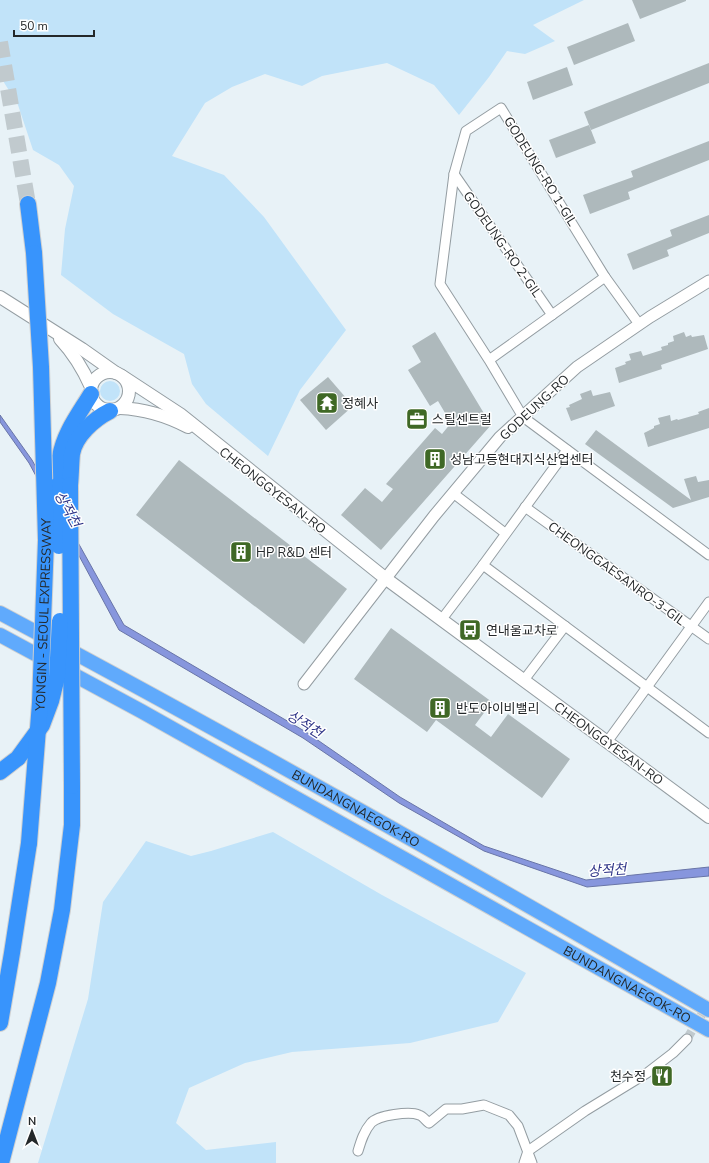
<svg xmlns="http://www.w3.org/2000/svg" width="709" height="1163" font-family="'Nunito Sans','Noto Sans KR',sans-serif">
<style>
.green{fill:#c1e3f9}
.water{fill:#8796dd;stroke:#6975a7}
.building{fill:#aeb9bc}
.lines{fill:none;stroke-linecap:round;stroke-linejoin:round}
.minor-tunnel{stroke:#c1cace;stroke-width:9;stroke-dasharray:9 4.5;stroke-linecap:butt}
.motorway-tunnel{stroke:#c1cace;stroke-width:16;stroke-dasharray:16 8;stroke-linecap:butt}
.minor-casing{stroke:#949da2;stroke-width:11}
.tertiary-casing{stroke:#949da2;stroke-width:13}
.secondary-casing{stroke:#949da2;stroke-width:14}
.trunk-casing{stroke:#cfd0d0;stroke-width:16}
.motorway-casing{stroke:#cfd0d0;stroke-width:18}
.minor{stroke:#fff;stroke-width:9}
.tertiary{stroke:#fff;stroke-width:11}
.secondary{stroke:#fff;stroke-width:12}
.trunk{stroke:#60aafc;stroke-width:14}
.motorway{stroke:#3894fc;stroke-width:16}
.motorway-bridge-casing{stroke:#cfd0d0;stroke-width:18;stroke-linecap:butt}
.motorway-bridge{stroke:#3894fc;stroke-width:16}
.labels{text-anchor:middle;stroke-width:3;stroke-linejoin:round;paint-order:stroke}
.street-label{font-size:13px;fill:#24282a;stroke:#fff}
.poi-label{font-size:13px;fill:#24282a;stroke:#fff;text-anchor:start}
.water-label{font-size:14px;font-style:italic;fill:#2e3487;stroke:#fff}
</style>
<rect width="100%" height="100%" fill="#e8f2f7"/>
<g class="green">
<path d="M0 0H584L533 25 555 41 525 54 507 51 489 77 459 115 434 85 387 63 322 76 302 86 265 74 232 87 205 103 172 156 224 175 264 217 346 330 300 390 268 456 206 404 192 384 184 354 113 314 61 275 65 229 74 186 59 165 33 150 18 105 0 76Z"/>
<circle cx="110" cy="391" r="10"/>
<path d="M273 832 382 895 526 973 498 1022 410 1043 292 1052 245 1063 189 1088 176 1123 206 1150 276 1142V1163H38L88 999 103 902 146 841 191 856 211 851Z"/>
</g>
<path class="water" d="M0 415 32 460 124 625 306 732 400 797 484 846 586 880 709 867V876L587 887 484 851 399 803 303 738 119 630 29 463 0 422Z"/>
<g class="building">
<path d="M632 0H686V1L640 19Z"/>
<path d="M628 23 635 41 574 65 567 47Z"/>
<path d="M709 63V83L591 130 584 112Z"/>
<path d="M567 67 573 85 533 100 527 82Z"/>
<path d="M589 125 596 143 556 158 549 140Z"/>
<path d="M709 141V160L628 192 630 199 590 214 583 195 633 177 631 171Z"/>
<path d="M709 215V233L667 250 669 256 633 270 627 254 672 236 670 230Z"/>
<path d="M435 332 491 425 381 550 341 515 365 488 382 502 393 489 386 484 435 428 442 434 451 423 438 401 430 406 408 370 421 362 412 346Z"/>
<path d="M684 332 686 337 691 335 692 337 704 335 708 349 661 365 662 369 619 383 615 368 626 364 625 362 631 360 629 354 641 351 643 356 662 350 661 347 668 345V343L674 341 673 336Z"/>
<path d="M328 377 353 406 326 430 300 400Z"/>
<path d="M591 390 593 396 610 392 615 406 571 421 566 408 570 407 569 405 582 399 580 394Z"/>
<path d="M709 408V428L648 447 644 433 654 428V426L660 424 658 418 670 415 671 421 677 419 678 420 699 414 698 412Z"/>
<path d="M596 430 691 500 684 479 696 476 698 482 709 480V497L673 508 585 444Z"/>
<path d="M179 460 347 589 304 644 136 515Z"/>
<path d="M391 628 492 702 475 725 491 737 508 714 570 759 542 798 436 720 427 732 354 679Z"/>
</g>
<g class="lines">
<path class="minor-tunnel" d="M687 1039 708 1004"/>
<path class="motorway-tunnel" d="M0 42 28 204"/>
<g class="minor-casing">
<g id="minor">
<path d="M454 174 552 315"/>
<path d="M605 277 639 324"/>
<path d="M489 360 440 284 454 174 466 131 501 108 605 277 489 360 523 417 709 555"/>
<path d="M567 450 483 565 709 733"/>
<path d="M453 493 505 533"/>
<path d="M525 507 709 639"/>
<path d="M442 619 483 565"/>
<path d="M524 680 565 626"/>
<path d="M607 742 709 602"/>
<path d="M358 1151C361 1141 364 1131 371 1123 378 1115 410 1111 419 1115 423 1116 426 1121 429 1123L446 1109H462L484 1105 509 1115 518 1126 532 1163"/>
<path d="M524 1163 528 1151 585 1111 647 1073 673 1053 687 1039"/>
</g>
</g>
<g class="tertiary-casing">
<path id="tertiary" d="M304 684 434 516 500 437 577 367 650 317 709 281"/>
</g>
<g class="secondary-casing">
<g id="secondary">
<path d="M0 297 82 349 116 373"/>
<path d="M60 339C74 354 83 369 91 387"/>
<circle cx="110" cy="391" r="19"/>
<path d="M122 376 180 414 385 578 709 817"/>
<path d="M120 408C144 409 167 416 188 427"/>
</g>
</g>
<g class="trunk-casing">
<g id="trunk">
<path id="s1" d="M0 613C239 740 475 874 709 1010"/>
<path id="s2" d="M0 635 141 711 709 1030"/>
</g>
</g>
<g class="motorway-casing">
<g id="motorway">
<path d="M28 204 34 253"/>
<path d="M58 485C59 476 58 466 60 457 64 433 79 414 91 394"/>
<path d="M70 485C71 475 71 464 72 454 75 436 94 419 110 411"/>
<path d="M0 772 18 758"/>
<path d="M0 1023 12 953 29 843"/>
<path d="M1 1163 48 983 62 910 72 825V786"/>
</g>
</g>
<use href="#minor" class="minor"/>
<use href="#tertiary" class="tertiary"/>
<use href="#secondary" class="secondary"/>
<use href="#trunk" class="trunk"/>
<use href="#motorway" class="motorway"/>
<g class="motorway-bridge-casing">
<g id="motorway-bridge">
<path d="M58 485 59 546"/>
<path d="M70 485 72 786"/>
<path d="M18 758 42 725 51 701 57 677 60 621"/>
<path id="s3" d="M29 843 40 703 46 540 41 367 34 253"/>
</g>
</g>
<use href="#motorway-bridge" class="motorway-bridge"/>
</g>
<defs>
<g id="temple-square" transform="scale(1.15)"><rect x="-9" y="-9" width="18" height="18" rx="4" fill="#3f6825" stroke="#fff"/><path d="M0-6L5-2H3V0L6.5 2.5H4V6H1.5V3h-3V6H-4V2.5H-6.5L-3 0V-2H-5Z" fill="#fff"/></g>
<g id="office-square" transform="scale(1.15)"><rect x="-9" y="-9" width="18" height="18" rx="4" fill="#3f6825" stroke="#fff"/><path d="M-6-3h4V-5.5h4V-3h4V5H-6ZM-1-4.5V-3h2v-1.5ZM-6 0V1H6V0Z" fill="#fff"/></g>
<g id="building-square" transform="scale(1.15)"><rect x="-9" y="-9" width="18" height="18" rx="4" fill="#3f6825" stroke="#fff"/><path d="M-4-6H4V6H1V3H-1V6H-4ZM-2.5-4.3h1.7v1.8h-1.7ZM.8-4.3h1.7v1.8H.8ZM-2.5-1h1.7V.8h-1.7ZM.8-1h1.7V.8H.8Z" fill="#fff"/></g>
<g id="bus-square" transform="scale(1.15)"><rect x="-9" y="-9" width="18" height="18" rx="4" fill="#3f6825" stroke="#fff"/><path d="M-5-6H5V4H4V6H2V4H-2V6H-4V4H-5ZM-3.5-4V0h7V-4ZM-3.5 1.2v1.5H-2V1.2ZM2 1.2v1.5H3.5V1.2Z" fill="#fff"/></g>
<g id="restaurant-square" transform="scale(1.15)"><rect x="-9" y="-9" width="18" height="18" rx="4" fill="#3f6825" stroke="#fff"/><path d="M-5-6h1v4h1v-4h1v4h1v-4h1v5L-1.5 .5V6h-2V.5L-5-1ZM5-6V6H3V1.5H1.5Q1.5-4 5-6Z" fill="#fff"/></g>
</defs>
<g fill-rule="evenodd">
<use href="#temple-square" x="327" y="403"/>
<use href="#office-square" x="417" y="419"/>
<use href="#building-square" x="435" y="459"/>
<use href="#building-square" x="241" y="552"/>
<use href="#bus-square" x="470" y="630"/>
<use href="#building-square" x="440" y="708"/>
<use href="#restaurant-square" x="662" y="1076"/>
</g>
<g class="labels">
<g class="street-label">
<text transform="translate(541 171) rotate(58)" y="5">GODEUNG-RO 1-GIL</text>
<text transform="translate(503 244) rotate(55)" y="5">GODEUNG-RO 2-GIL</text>
<text transform="translate(534 407) rotate(-43)" y="5">GODEUNG-RO</text>
<text transform="translate(273 490) rotate(38)" y="5">CHEONGGYESAN-RO</text>
<text transform="translate(617 573) rotate(36)" y="5">CHEONGGAESANRO-3-GIL</text>
<text dy="5" stroke="none"><textPath href="#s3" startOffset="229">YONGIN - SEOUL EXPRESSWAY</textPath></text>
<text transform="translate(609 743) rotate(36)" y="5">CHEONGGYESAN-RO</text>
<text dy="5" stroke="none"><textPath href="#s1" startOffset="406">BUNDANGNAEGOK-RO</textPath></text>
<text dy="5" stroke="none"><textPath href="#s2" startOffset="718">BUNDANGNAEGOK-RO</textPath></text>
</g>
<g class="poi-label">
<text x="342" y="408">정혜사</text>
<text x="432" y="424">스틸센트럴</text>
<text x="450" y="464">성남고등현대지식산업센터</text>
<text x="256" y="557">HP R&amp;D 센터</text>
<text x="486" y="635">연내울교차로</text>
<text x="456" y="713">반도아이비밸리</text>
<text x="646" y="1081" text-anchor="end">천수정</text>
</g>
<g class="water-label">
<text transform="translate(68 509) rotate(61)" y="5">상적천</text>
<text transform="translate(305 724) rotate(32)" y="5">상적천</text>
<text transform="translate(607 870) rotate(-4)" y="5">상적천</text>
</g>
</g>
<g transform="translate(32 1131)" stroke="#ffffff" stroke-width="3" paint-order="stroke">
<path d="M0-3L7 15L0 10L-7 15Z" fill="#24282a"/>
<text y="-6" font-size="11" font-weight="bold" text-anchor="middle" fill="#24282a">N</text>
</g>
<path d="M14 30v6h80v-6" fill="none" stroke="#24282a" stroke-width="2"/>
<text x="20" y="30" font-size="12" fill="#24282a" stroke="#ffffff" stroke-width="3" paint-order="stroke">50 m</text>
</svg>
